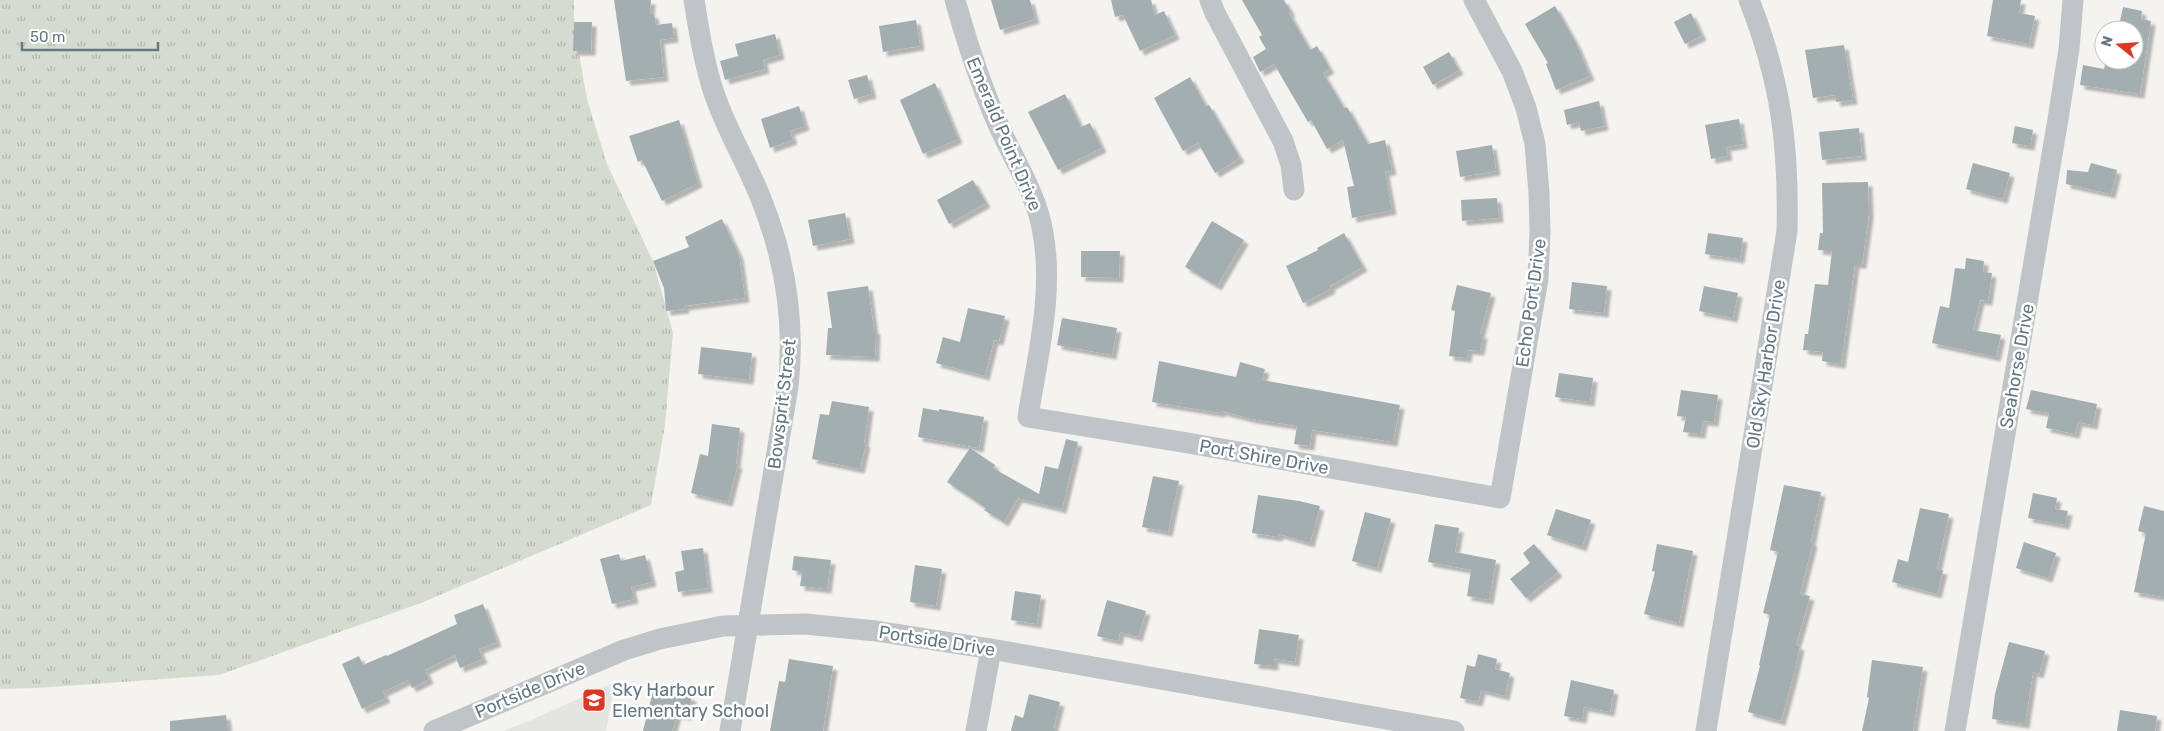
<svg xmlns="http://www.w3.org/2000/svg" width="2164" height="731" font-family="Rubik,sans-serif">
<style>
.built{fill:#e4e5e3}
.grass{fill:url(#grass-tufts)}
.building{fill:#a3aeb1;filter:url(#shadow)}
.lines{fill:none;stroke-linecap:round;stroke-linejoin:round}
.minor{stroke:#bfc4c6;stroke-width:21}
.labels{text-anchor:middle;stroke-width:5;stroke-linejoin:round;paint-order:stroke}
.street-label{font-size:18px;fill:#637881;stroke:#fff}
.poi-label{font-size:18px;fill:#637881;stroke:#fff;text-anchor:start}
</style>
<defs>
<pattern id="grass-tufts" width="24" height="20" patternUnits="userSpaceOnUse" patternTransform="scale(1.25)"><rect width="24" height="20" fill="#d6dbd1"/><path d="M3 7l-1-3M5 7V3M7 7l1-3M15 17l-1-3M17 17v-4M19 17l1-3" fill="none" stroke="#b1b6af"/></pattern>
<filter id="shadow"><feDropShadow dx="4.5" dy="4.5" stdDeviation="1" flood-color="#0004"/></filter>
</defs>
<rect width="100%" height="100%" fill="#f4f3f0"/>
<path class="built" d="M615 682 606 731H503L536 718Z"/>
<path class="grass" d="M0 0H574V26L587 99 607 164 653 261 673 333 665 425 651 505 421 603 219 675 37 688 0 689Z"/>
<g class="building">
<path d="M614 0H651L650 14H654L656 25 672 23 674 38 660 40 664 77 626 81Z"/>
<path d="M991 0H1030L1035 19 1000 30Z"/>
<path d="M1111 0H1151L1155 15 1164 11 1175 35 1140 51 1123 15 1115 17Z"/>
<path d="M1242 0H1284L1291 12 1289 13 1310 50 1317 46 1330 69 1323 73 1344 108 1347 107 1368 144 1385 140 1392 170 1385 172 1392 210 1352 218 1347 187 1354 186 1343 140 1327 149 1311 120 1308 122 1274 64 1260 72 1253 57 1266 49 1259 37 1262 35Z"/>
<path d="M1993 0H2021L2019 13 2035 16 2029 44 1987 36Z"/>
<path d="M1555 6 1576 43 1590 76 1556 90 1546 64 1548 63 1525 24Z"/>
<path d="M2123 7 2142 11 2141 19 2151 21 2140 94 2080 85 2083 65 2104 69 2106 60H2134V30H2118Z"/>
<path d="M1691 13 1702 36 1685 44 1674 22Z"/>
<path d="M916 20 920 46 883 52 879 26Z"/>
<path d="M574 22H592L591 51H573Z"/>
<path d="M775 34 780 55 763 60 765 69 725 80 720 61 738 56 735 44Z"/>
<path d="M1844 45 1853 100 1836 102 1835 95 1813 98 1805 50Z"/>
<path d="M1449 52 1459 70 1433 85 1423 67Z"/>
<path d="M867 75 872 94 854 99 848 80Z"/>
<path d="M1190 77 1206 106 1209 105 1240 158 1215 173 1198 143 1183 151 1154 98Z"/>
<path d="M935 83 958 139 923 154 900 100Z"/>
<path d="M1065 94 1081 127 1090 123 1102 148 1058 170 1028 112Z"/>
<path d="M1599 101 1604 126 1581 131 1579 122 1567 125 1564 110Z"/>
<path d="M799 106 805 126 790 131 793 140 770 148 761 119Z"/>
<path d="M1739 119 1743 144 1726 147 1728 156 1711 159 1705 125Z"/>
<path d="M679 120 698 183 662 201 642 160 638 162 629 136Z"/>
<path d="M2015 126 2033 130 2030 146 2012 143Z"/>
<path d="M1859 128 1862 156 1822 160 1819 132Z"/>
<path d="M1492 145 1496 171 1460 177 1456 151Z"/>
<path d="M1973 163 2010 173 2003 199 1966 189Z"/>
<path d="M2091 163 2117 170 2111 194 2066 184 2067 170 2088 172Z"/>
<path d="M973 180 986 203 949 224 937 200Z"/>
<path d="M1868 182 1869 214 1862 264H1855L1841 364 1822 361 1823 352 1803 350 1805 334H1808L1815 284 1828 285 1832 251 1818 250 1820 233H1823L1822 183Z"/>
<path d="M1497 198 1499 218 1462 221 1461 200Z"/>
<path d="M845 213 850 239 813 246 808 220Z"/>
<path d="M722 219 739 255 745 298 684 306 685 309 666 311 664 288 653 261 689 247 685 237Z"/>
<path d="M1212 221 1244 240 1217 286 1185 267Z"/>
<path d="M1344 233 1363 267 1330 286 1331 289 1303 303 1286 266 1318 250 1317 248Z"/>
<path d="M1708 233 1743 238 1740 259 1705 254Z"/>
<path d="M1081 251H1120L1119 278 1081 277Z"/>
<path d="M1966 258 1984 261 1983 272 1992 273 1988 301 1980 300 1973 330 2001 335 1996 357 1932 343 1940 306 1949 308 1955 268 1965 269Z"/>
<path d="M1572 282 1607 286 1604 313 1569 309Z"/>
<path d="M1457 285 1491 293 1480 334H1483L1480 351 1468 350 1467 358 1449 356 1455 311 1451 310Z"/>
<path d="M868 286 874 330H876L875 357 826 355 828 328H832L827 292Z"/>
<path d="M1704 286 1738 293 1733 318 1699 311Z"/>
<path d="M968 308 1005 316 999 341 994 340 985 376 936 363 943 337 960 342Z"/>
<path d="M1062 318 1117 328 1112 355 1057 345Z"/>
<path d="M701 347 752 353 749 380 698 374Z"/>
<path d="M1159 361 1236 377 1240 362 1265 369 1262 380 1400 405 1393 442 1312 430 1310 446 1294 444 1297 426 1252 419 1221 411V413L1152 402Z"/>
<path d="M1559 373 1593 378 1590 402 1555 397Z"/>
<path d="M1681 390 1718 395 1714 422 1703 421 1701 434 1683 432 1686 417 1677 416Z"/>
<path d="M2031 390 2097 404 2093 425 2078 422 2075 434 2046 428 2049 413 2026 409Z"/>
<path d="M832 401 869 407 864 443H866L860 469 812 459 820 414 829 415Z"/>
<path d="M923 408 939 411V409L984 417 979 448 918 437Z"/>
<path d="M712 424 740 428 736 464H738L728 502 691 493 700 454 708 456Z"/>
<path d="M1066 439 1078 442 1062 509 1018 498 1004 522 984 510 986 508 947 482 970 448 995 465 993 468 1039 494 1045 466 1058 469Z"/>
<path d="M1153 476 1179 481 1168 532 1142 527Z"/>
<path d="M1784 485 1821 492 1811 542H1813L1800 594 1810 596 1796 645 1800 646 1794 673 1781 721 1748 712 1760 666 1759 665 1770 615 1763 613 1778 552 1770 550Z"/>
<path d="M2033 493 2057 498 2055 509 2068 511 2065 525 2028 518Z"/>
<path d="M1258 495 1299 501 1320 506 1310 543 1279 534 1278 537 1252 533Z"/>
<path d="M2144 506 2164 511V597L2134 592 2146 533 2138 531Z"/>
<path d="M1920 508 1949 514 1937 569 1943 570 1937 594 1892 582 1898 559 1908 562Z"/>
<path d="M1556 509 1591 520 1582 547 1547 535Z"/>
<path d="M1365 512 1391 519 1377 568 1352 561Z"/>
<path d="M1435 524 1459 528 1455 552 1496 560 1489 600 1467 596 1471 570 1428 562Z"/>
<path d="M2024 542 2056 553 2048 578 2016 568Z"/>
<path d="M1534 544 1558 572 1526 598 1510 579 1530 563 1523 553Z"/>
<path d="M1657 544 1693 551 1679 623 1644 614 1655 572 1652 571Z"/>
<path d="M703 548 708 588 678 592 675 572 684 570 681 551Z"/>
<path d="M619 554 621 561 645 555 652 582 631 587 634 599 612 604 600 559Z"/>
<path d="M794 556 831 560 827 589 800 586 802 572 792 570Z"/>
<path d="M915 565 942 569 936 606 910 602Z"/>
<path d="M1015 591 1041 595 1037 624 1011 620Z"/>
<path d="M1107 600 1146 611 1138 637 1120 632 1118 641 1097 636Z"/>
<path d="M483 604 497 642 479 649 483 659 460 668 455 655 425 670 429 679 412 688 408 680 383 692 386 698 362 709 342 664 359 656 363 665 386 655 387 656 457 624 454 615Z"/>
<path d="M1259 629 1299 635 1295 662 1274 659V666L1254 664Z"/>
<path d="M2009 642 2045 651 2039 674 2033 672 2025 724 1992 719 1995 694Z"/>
<path d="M1478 654 1497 659 1495 669 1510 673 1505 696 1481 690 1478 702 1460 698 1467 665 1475 667Z"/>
<path d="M789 659 833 666 823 731H770L779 681 785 682Z"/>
<path d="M1872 660 1923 667 1913 731H1862L1869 698 1867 697Z"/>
<path d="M1571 680 1614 690 1610 712 1584 707 1582 719 1564 716Z"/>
<path d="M654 687 692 697 687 716 677 714 672 731H643Z"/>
<path d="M1029 694 1060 702 1054 726 1055 731H1011L1015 715 1023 718Z"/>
<path d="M2120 710 2157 716 2155 731H2117Z"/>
<path d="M226 715 228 731H170V721Z"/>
</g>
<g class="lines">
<g class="minor">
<path d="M694 0C699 31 704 63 714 93 727 132 749 166 763 204 786 263 795 324 788 387L730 731"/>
<path d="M955 0C966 39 978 77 994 115 1010 155 1036 190 1043 233 1054 294 1037 358 1028 417L1188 443 1500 498 1538 279 1540 232 1539 193 1535 144 1526 108 1512 71 1474 0"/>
<path d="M1210 0 1215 13 1283 141 1291 165 1294 190"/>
<path d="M434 731 624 650 660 639 723 626 805 624 876 631 991 649 1454 731"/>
<path d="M976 731 991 649"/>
<path d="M1706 731 1787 231C1789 145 1781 81 1749 0"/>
<path d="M1955 731 2058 119 2069 49 2073 0"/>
</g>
</g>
<defs>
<g id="school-square" transform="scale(1.25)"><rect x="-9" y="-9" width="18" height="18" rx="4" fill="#e23422" stroke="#fff"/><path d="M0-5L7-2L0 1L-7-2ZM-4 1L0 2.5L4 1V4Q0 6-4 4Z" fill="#fff"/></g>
</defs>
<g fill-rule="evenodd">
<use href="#school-square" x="594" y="700"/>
</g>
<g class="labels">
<g class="street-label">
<text transform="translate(1004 134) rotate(67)" y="6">Emerald Point Drive</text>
<text transform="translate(1531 303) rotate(-82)" y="6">Echo Port Drive</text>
<text transform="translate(1766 364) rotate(-81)" y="6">Old Sky Harbor Drive</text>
<text transform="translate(2017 366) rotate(-80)" y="6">Seahorse Drive</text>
<text transform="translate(782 404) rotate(-83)" y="6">Bowsprit Street</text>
<text transform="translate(1264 457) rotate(10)" y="6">Port Shire Drive</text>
<text transform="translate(937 641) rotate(9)" y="6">Portside Drive</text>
<text transform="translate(530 690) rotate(-23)" y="6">Portside Drive</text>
</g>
<g class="poi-label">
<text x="612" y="696">Sky Harbour<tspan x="612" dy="21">Elementary School</tspan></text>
</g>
</g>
<g transform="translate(2119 45) rotate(287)"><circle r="24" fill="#ffffff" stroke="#c1c9cd"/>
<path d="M0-4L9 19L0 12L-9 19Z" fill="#e23422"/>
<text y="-8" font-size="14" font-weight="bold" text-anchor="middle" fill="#637881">N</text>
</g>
<path d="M22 42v8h136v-8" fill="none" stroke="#637881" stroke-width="2.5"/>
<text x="30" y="42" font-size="15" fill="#637881" stroke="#ffffff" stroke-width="4" paint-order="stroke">50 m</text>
</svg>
